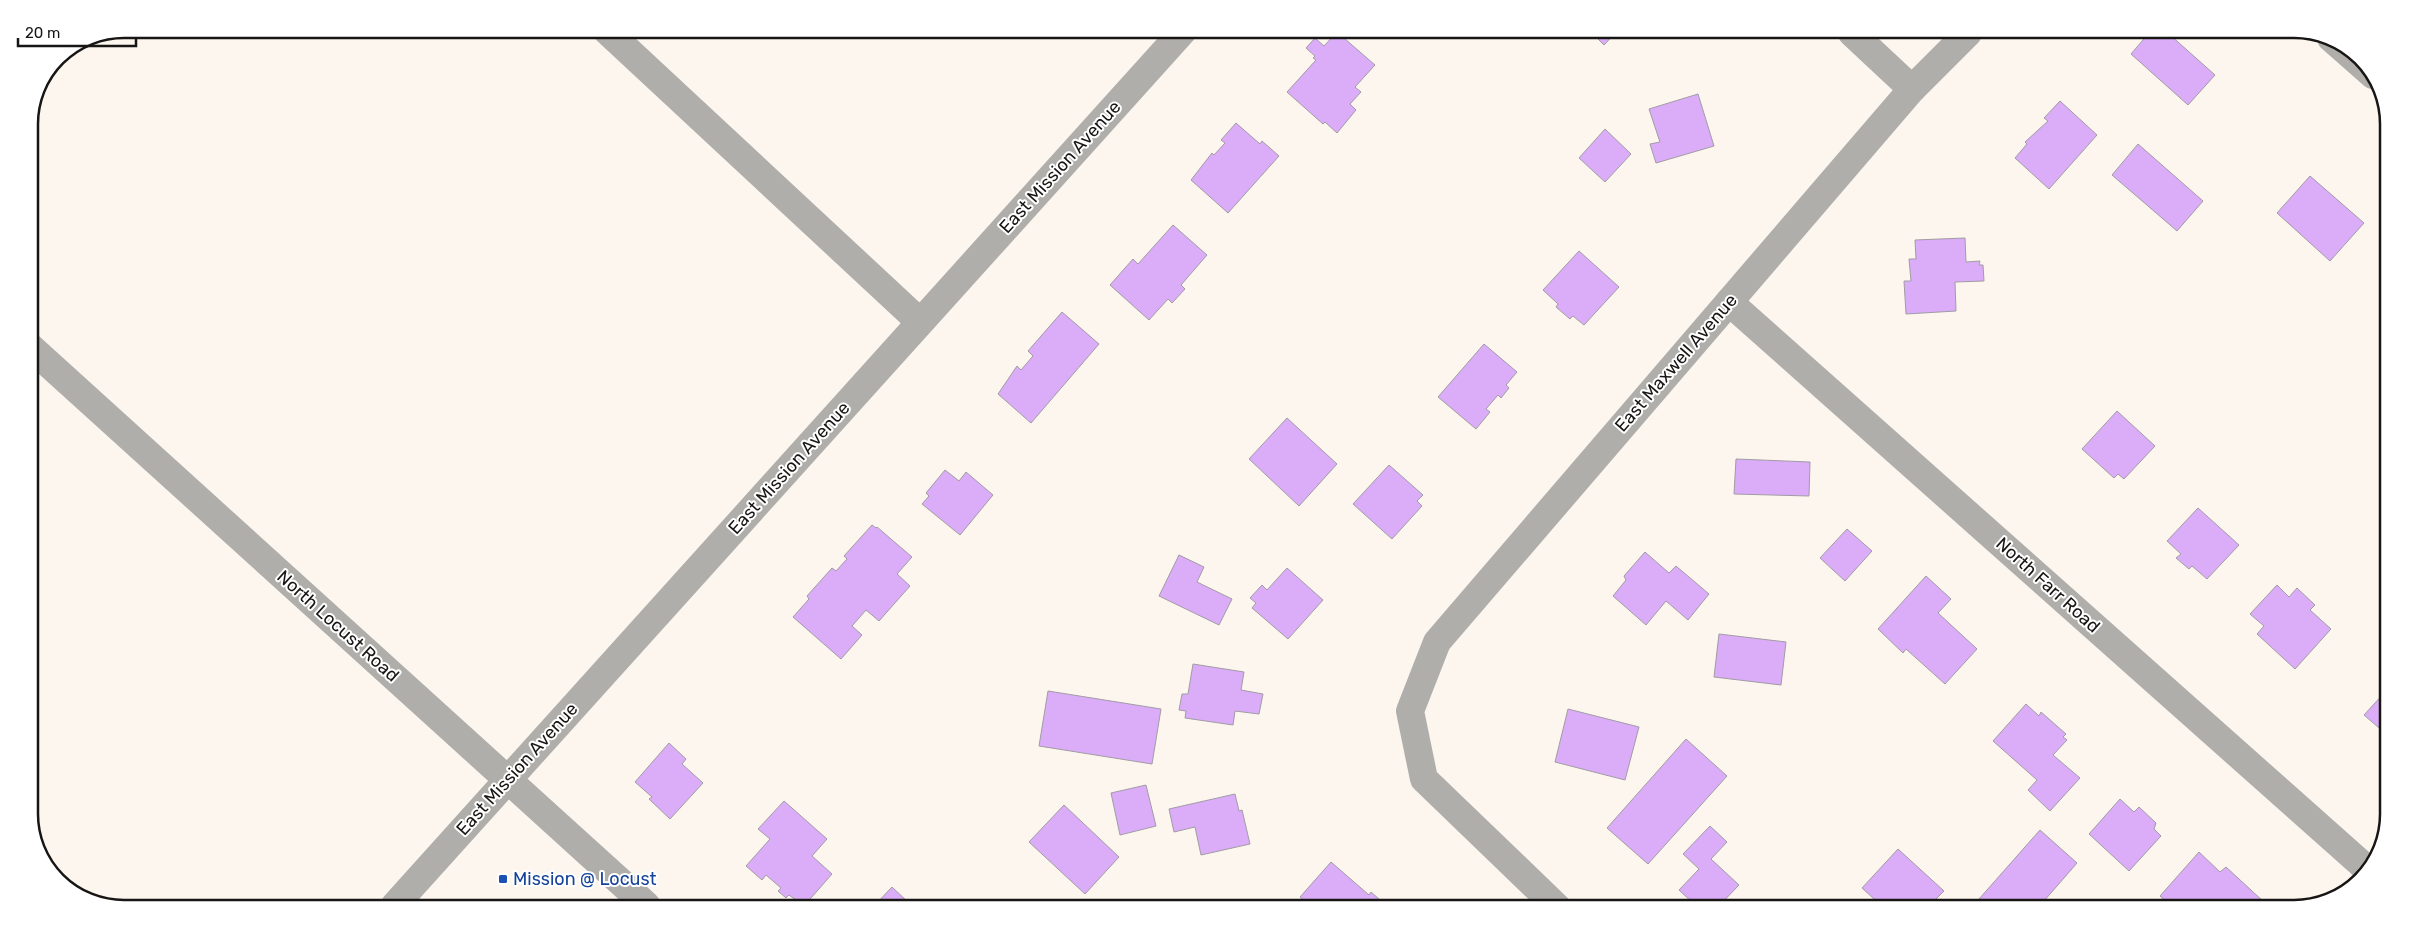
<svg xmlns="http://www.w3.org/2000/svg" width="2418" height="938" font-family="Rubik,sans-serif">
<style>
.building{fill:#dbacf8;stroke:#a19ca4}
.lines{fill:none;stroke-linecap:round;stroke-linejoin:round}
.minor{stroke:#afaeaa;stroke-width:28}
.transit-dot{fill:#1a4fb4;stroke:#fff;stroke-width:2}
.labels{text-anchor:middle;stroke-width:4;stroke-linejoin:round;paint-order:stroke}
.street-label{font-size:18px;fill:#181614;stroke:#fff}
.transit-label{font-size:18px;fill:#164399;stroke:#fff;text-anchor:start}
.rim{fill:none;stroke:#181614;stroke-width:2.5}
</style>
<rect width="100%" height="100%" fill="#fcf6ef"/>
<g class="building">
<path d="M1337 32 1375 65 1355 87 1361 92 1350 104 1356 110 1337 133 1325 122 1323 124 1287 92 1316 60 1313 58 1315 56 1306 48 1315 38 1324 46Z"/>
<path d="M1570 32H1581L1576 37Z"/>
<path d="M1591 32H1616L1604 45Z"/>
<path d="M2149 33 2169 34 2215 75 2188 105 2131 54Z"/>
<path d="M1698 94 1714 146 1656 163 1650 144 1660 142 1649 109Z"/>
<path d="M2060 101 2097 135 2049 189 2015 158 2027 144 2025 142 2048 121 2044 118Z"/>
<path d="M1236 123 1260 144 1262 141 1279 156 1228 213 1191 180 1212 153 1214 155 1225 143 1221 140Z"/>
<path d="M1605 129 1631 154 1605 182 1579 158Z"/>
<path d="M2138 144 2203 201 2177 231 2112 175Z"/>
<path d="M2310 176 2364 223 2330 261 2277 213Z"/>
<path d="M1173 225 1207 255 1181 285 1185 289 1172 303 1168 299 1149 320 1110 285 1133 259 1138 264Z"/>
<path d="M1965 238 1966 262 1980 261 1979 265H1983L1984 281 1955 282 1956 311 1906 314 1904 281H1911L1909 259H1916L1915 240Z"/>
<path d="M1579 251 1619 287 1584 325 1573 316 1570 319 1556 307 1558 304 1543 290Z"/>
<path d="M1062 312 1099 344 1031 423 998 394 1017 366 1021 370 1033 356 1028 351Z"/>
<path d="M1484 344 1517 372 1506 385 1509 388 1501 398 1498 395 1486 409 1490 412 1476 429 1438 397Z"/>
<path d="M2117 411 2155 446 2124 479 2118 474 2114 478 2082 449Z"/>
<path d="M1287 418 1337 464 1299 506 1249 459Z"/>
<path d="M1736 459 1810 462 1809 496 1734 494Z"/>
<path d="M1389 465 1423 495 1417 501 1422 506 1392 539 1353 504Z"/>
<path d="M945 470 959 481 966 472 993 495 960 535 922 504 929 496 926 493Z"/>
<path d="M2198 508 2239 545 2207 579 2192 566 2189 569 2176 558 2181 554 2167 541Z"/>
<path d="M872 525 876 528 877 527 912 557 897 574 910 586 879 621 866 610 852 626 862 635 841 659 793 617 809 599 807 596 832 568 836 571 847 559 844 556Z"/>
<path d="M1847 529 1872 551 1845 581 1820 558Z"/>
<path d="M1645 552 1669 573 1676 566 1709 594 1688 620 1666 601 1646 625 1613 596 1626 580 1624 576Z"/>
<path d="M1179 555 1204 567 1197 582 1232 599 1219 625 1159 596Z"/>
<path d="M1287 568 1323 600 1288 639 1252 608 1256 603 1250 598 1262 585 1267 590Z"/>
<path d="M1926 576 1951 599 1938 613 1977 649 1945 684 1906 649 1903 653 1878 629Z"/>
<path d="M2277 585 2289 597 2297 588 2315 605 2310 610 2331 629 2295 669 2257 634 2264 626 2250 614Z"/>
<path d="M1719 634 1786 642 1781 685 1714 677Z"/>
<path d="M1193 664 1244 672 1241 690 1263 694 1259 714 1235 711 1233 725 1185 718 1186 711 1179 710 1182 694H1188Z"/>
<path d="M1048 691 1161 709 1152 764 1039 746Z"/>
<path d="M2385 692V733L2364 715Z"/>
<path d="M2026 704 2039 716 2041 712 2066 734 2063 737 2067 740 2053 755 2080 778 2050 811 2028 790 2037 780 1993 741Z"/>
<path d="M1568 709 1639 727 1625 780 1555 762Z"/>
<path d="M1686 739 1727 776 1648 864 1607 828Z"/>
<path d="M669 743 686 759 682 764 703 783 670 819 649 799 652 797 635 782Z"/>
<path d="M1146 785 1156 826 1120 835 1111 793Z"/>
<path d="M1235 794 1239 811 1242 810 1250 844 1201 855 1195 827 1174 832 1169 809Z"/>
<path d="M2120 799 2134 812 2139 807 2156 823 2154 829 2161 836 2129 871 2089 834Z"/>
<path d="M784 801 827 839 812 856 832 874 804 906 789 895 786 898 778 891 781 888 766 875 762 880 746 866 770 839 758 829Z"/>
<path d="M1064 805 1119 857 1085 894 1029 842Z"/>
<path d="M1710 826 1727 842 1711 859 1739 885 1717 908H1692L1694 904 1679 890 1699 869 1683 854Z"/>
<path d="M2040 830 2077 863 2037 909H1989L1979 899Z"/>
<path d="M1898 849 1944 891 1927 908H1884L1862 888Z"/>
<path d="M2199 852 2220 872 2226 867 2264 902 2257 909H2204L2197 903 2192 909H2175L2160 896Z"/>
<path d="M1331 862 1369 895 1371 892 1387 906 1311 907 1300 897Z"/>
<path d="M892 887 909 903 906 906H874Z"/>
</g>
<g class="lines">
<g class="minor">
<path d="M606 30 920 322"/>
<path d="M1852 33 1912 89"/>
<path d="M2331 38 2373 75"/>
<path d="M1729 302 2367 869"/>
<path d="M29 346 646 905"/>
<path d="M395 905 1183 31"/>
<path d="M1558 908 1424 779 1410 711 1437 642 1912 89 1968 33"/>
</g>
</g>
<rect class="transit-dot" x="498" y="874" width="10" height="10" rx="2.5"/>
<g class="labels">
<g class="street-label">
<text transform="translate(1060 167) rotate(-48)" y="6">East Mission Avenue</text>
<text transform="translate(1676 363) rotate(-49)" y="6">East Maxwell Avenue</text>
<text transform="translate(789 468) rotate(-48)" y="6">East Mission Avenue</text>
<text transform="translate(2048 585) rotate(42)" y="6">North Farr Road</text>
<text transform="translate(338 626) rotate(42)" y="6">North Locust Road</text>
<text transform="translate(517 769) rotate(-48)" y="6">East Mission Avenue</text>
</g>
<g class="transit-label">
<text x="513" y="885">Mission @ Locust</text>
</g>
</g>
<path d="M0 0H2418V938H0ZM124 38H2294A86 86 0 0 1 2380 124V814A86 86 0 0 1 2294 900H124A86 86 0 0 1 38 814V124A86 86 0 0 1 124 38Z" fill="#fff" fill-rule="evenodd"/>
<path class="rim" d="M124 38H2294A86 86 0 0 1 2380 124V814A86 86 0 0 1 2294 900H124A86 86 0 0 1 38 814V124A86 86 0 0 1 124 38Z"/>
<path d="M18 38v8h118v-8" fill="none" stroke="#181614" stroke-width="2.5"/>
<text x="25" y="38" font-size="15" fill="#181614" stroke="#ffffff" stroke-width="4" paint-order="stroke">20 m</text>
</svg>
